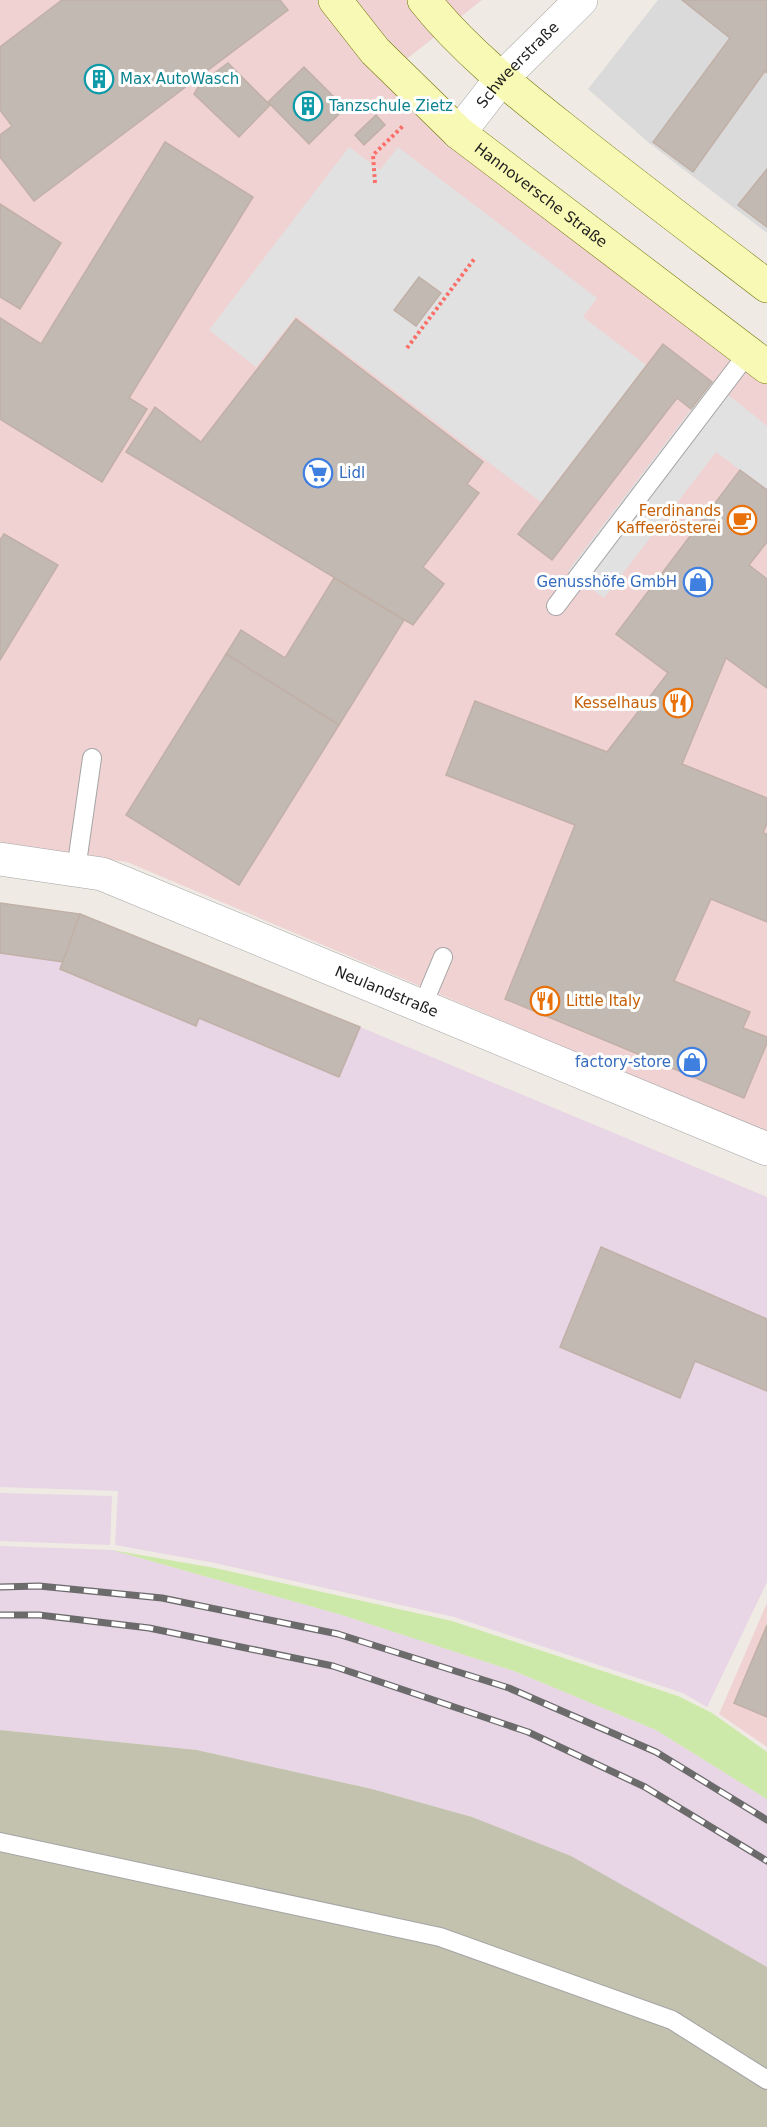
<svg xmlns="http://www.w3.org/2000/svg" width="767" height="2127" font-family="'DejaVu Sans',sans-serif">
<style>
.residential{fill:#dbdada}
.commercial{fill:#f0d2d3}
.industrial{fill:#e8d5e5}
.construction{fill:#c3c2af}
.grass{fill:#cce9a9}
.parking{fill:#e1e1e1}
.building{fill:#c3b9b3;stroke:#c0b0a6;stroke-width:1.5}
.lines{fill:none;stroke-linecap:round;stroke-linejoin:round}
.service-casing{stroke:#a4a4a4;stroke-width:20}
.minor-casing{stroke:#a4a4a4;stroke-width:34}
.secondary-casing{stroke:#6e7405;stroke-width:34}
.path{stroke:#fa7069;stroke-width:4;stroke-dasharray:3 3;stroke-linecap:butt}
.service{stroke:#fff;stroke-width:18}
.minor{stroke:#fff;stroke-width:33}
.secondary{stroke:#f9f9b6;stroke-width:33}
.rail-casing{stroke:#6b6b6b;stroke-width:7}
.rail{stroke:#fff;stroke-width:4.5;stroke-dasharray:14;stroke-linecap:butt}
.labels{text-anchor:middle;stroke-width:6;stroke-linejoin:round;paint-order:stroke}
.street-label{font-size:15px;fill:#1d1d1d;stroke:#fff}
.culture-label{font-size:15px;fill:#0d838f;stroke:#fff;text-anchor:start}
.shop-label{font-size:15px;fill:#366cbe;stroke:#fff;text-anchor:end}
.food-label{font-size:15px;fill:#c56008;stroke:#fff;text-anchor:end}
</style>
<rect width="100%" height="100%" fill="#efeae3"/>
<path class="residential" d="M658 0H767V233L649 143 588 89Z"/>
<g class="commercial">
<path d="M0 0H482L381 79 767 378V1133L127 862 0 844Z"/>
<path d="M767 1603V1747L719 1714Z"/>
</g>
<g class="industrial">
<path d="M0 903 80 914 360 1027 767 1197V1582L707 1707 683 1693 454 1617 210 1562 115 1545 118 1491 0 1487Z"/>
<path d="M0 1493 112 1496 110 1545 0 1541Z"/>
<path d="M0 1546 112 1550 342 1615 514 1671 656 1730 767 1799V1967L472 1817 372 1789 197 1750 0 1730Z"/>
</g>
<path class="construction" d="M0 1730 197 1750 372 1789 472 1817 571 1856 767 1967V2127H0Z"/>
<path class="grass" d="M112 1550 215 1568 452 1621 678 1696 712 1713 767 1752V1799L656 1730 514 1671 342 1615Z"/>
<g class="parking">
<path d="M349 147 380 170 398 147 597 298 583 317 646 365 541 502 296 316 256 367 209 330Z"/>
<path d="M712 382 767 426V490L716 452 604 598 568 571Z"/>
</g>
<g class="building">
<path d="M62 0H280L288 10 34 201 0 157V135L12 126 0 110V47Z"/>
<path d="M682 0H767V73L765 71 693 172 653 142 730 38Z"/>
<path d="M228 63 270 105 239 137 194 94 200 84Z"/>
<path d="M304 67 345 108 309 144 268 102Z"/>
<path d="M376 115 385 125 364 145 355 135Z"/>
<path d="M165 142 253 197 129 398 147 409 102 482 0 419V318L41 344Z"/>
<path d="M767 169V227L738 205Z"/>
<path d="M0 204 61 243 20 309 0 297Z"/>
<path d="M419 277 441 293 416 326 394 310Z"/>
<path d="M296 319 483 462 467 484 479 493 423 567 444 584 413 625 126 452 155 407 201 442Z"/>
<path d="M663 344 712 382 691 409 677 398 552 560 518 534Z"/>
<path d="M740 470 767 490V542L749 565 767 579V688L726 658 682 764 767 798V823L763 833 767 834V922L711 899 674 981 750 1012 743 1028 767 1037V1043L744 1098 505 999 575 825 446 775 475 701 607 752 668 673 616 634Z"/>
<path d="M4 534 58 565 0 660V540Z"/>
<path d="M334 578 404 620 339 725 226 654 241 630 285 658Z"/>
<path d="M226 654 339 725 239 885 126 815Z"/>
<path d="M0 903 80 914 63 962 0 953Z"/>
<path d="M80 914 360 1027 339 1077 199 1018 196 1026 60 969Z"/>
<path d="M601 1247 767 1319V1391L695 1361 680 1398 560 1347Z"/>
<path d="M767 1625V1717L734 1703Z"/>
</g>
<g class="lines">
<g class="service-casing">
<g id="service">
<path d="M556 606 748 353"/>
<path d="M76 870 92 758"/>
<path d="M422 1007 443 957"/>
<path d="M0 1842 440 1937 672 2020 767 2080"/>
</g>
</g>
<g class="minor-casing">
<g id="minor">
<path id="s1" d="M459 133 501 79 581 0"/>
<path id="s2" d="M0 859 102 874 767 1149"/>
</g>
</g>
<g class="secondary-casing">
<g id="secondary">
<path id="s3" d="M335 0 375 51 459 133 767 367"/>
<path d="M424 0C463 49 512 88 561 127 629 181 698 233 767 286"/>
</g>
</g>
<g class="path">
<path d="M375 183 373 155 404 125"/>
<path d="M407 348 475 258"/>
</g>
<use href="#service" class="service"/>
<use href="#minor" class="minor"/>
<use href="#secondary" class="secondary"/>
<g class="rail-casing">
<g id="rail">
<path d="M0 1587 39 1586 162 1598 338 1634 509 1688 656 1752 767 1820"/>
<path d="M0 1615H39L149 1628 333 1666 528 1732 645 1787 767 1861"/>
</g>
</g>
<use href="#rail" class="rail"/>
</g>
<defs>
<g id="building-ring" transform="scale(1.5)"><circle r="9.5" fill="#fff" stroke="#0f9aa8" stroke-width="1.5"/><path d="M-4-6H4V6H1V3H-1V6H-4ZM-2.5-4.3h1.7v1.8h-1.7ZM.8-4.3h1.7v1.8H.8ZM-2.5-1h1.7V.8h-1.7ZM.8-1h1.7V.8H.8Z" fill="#0f9aa8"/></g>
<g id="supermarket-ring" transform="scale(1.5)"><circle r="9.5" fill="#fff" stroke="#3f7fe0" stroke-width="1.5"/><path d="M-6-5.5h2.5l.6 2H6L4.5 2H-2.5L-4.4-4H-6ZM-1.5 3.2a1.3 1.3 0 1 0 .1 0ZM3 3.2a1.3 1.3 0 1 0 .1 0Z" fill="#3f7fe0"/></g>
<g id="cafe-ring" transform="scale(1.5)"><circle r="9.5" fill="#fff" stroke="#e8710a" stroke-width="1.5"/><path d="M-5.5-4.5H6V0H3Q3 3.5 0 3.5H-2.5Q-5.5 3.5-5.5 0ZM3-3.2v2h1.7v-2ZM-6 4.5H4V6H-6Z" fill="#e8710a"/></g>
<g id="shop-ring" transform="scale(1.5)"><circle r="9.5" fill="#fff" stroke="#3f7fe0" stroke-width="1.5"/><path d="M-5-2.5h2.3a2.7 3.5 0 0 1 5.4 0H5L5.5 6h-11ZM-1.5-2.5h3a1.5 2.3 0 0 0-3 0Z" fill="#3f7fe0"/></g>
<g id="restaurant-ring" transform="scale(1.5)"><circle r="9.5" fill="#fff" stroke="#e8710a" stroke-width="1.5"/><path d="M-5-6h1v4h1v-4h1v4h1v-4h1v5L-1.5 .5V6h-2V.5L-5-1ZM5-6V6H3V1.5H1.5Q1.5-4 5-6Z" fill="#e8710a"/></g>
</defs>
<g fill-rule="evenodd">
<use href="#building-ring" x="99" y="79"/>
<use href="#building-ring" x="308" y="106"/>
<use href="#supermarket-ring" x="318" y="473"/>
<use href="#cafe-ring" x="742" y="520"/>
<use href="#shop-ring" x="698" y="582"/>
<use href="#restaurant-ring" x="678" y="703"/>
<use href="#restaurant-ring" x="545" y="1001"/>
<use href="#shop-ring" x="692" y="1062"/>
</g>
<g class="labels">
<g class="street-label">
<text dy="5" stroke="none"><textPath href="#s1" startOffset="90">Schweerstraße</textPath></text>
<text dy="5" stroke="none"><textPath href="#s3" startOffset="285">Hannoversche Straße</textPath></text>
<text dy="5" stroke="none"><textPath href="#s2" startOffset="411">Neulandstraße</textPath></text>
</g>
<g class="culture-label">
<text x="120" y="84">Max AutoWasch</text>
<text x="329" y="111">Tanzschule Zietz</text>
</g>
<g class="shop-label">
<text x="339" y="478" text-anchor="start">Lidl</text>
<text x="677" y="587">Genusshöfe GmbH</text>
<text x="671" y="1067">factory-store</text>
</g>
<g class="food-label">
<text x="721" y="516">Ferdinands<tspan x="721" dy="17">Kaffeerösterei</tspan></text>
<text x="657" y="708">Kesselhaus</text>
<text x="566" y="1006" text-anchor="start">Little Italy</text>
</g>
</g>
</svg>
